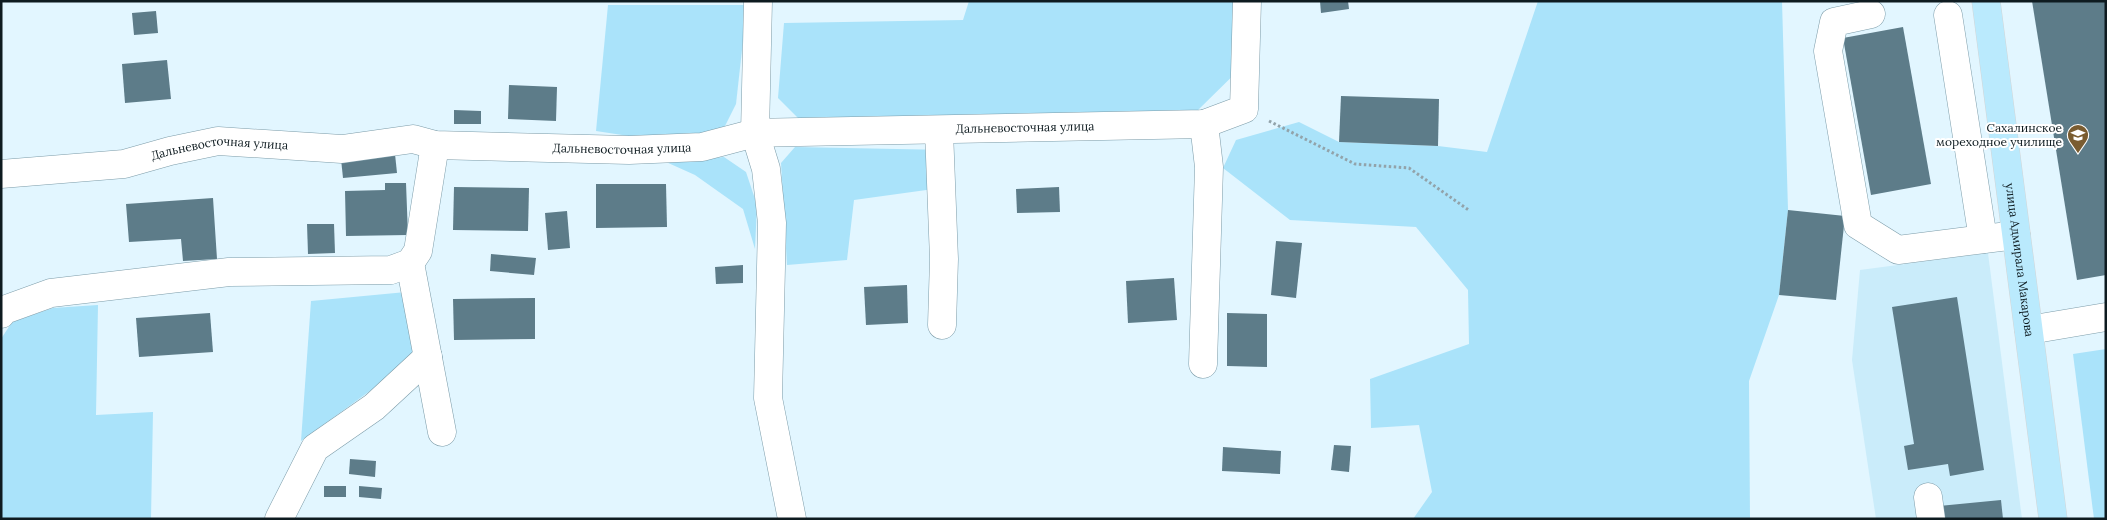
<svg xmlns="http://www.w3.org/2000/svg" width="2107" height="520" font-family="Lora,serif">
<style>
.built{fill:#caecfa}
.green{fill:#aae3fa}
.building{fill:#5d7c89}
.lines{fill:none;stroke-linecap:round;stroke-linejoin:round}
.minor-casing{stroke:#7c9ca9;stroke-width:29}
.major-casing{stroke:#d4d6d7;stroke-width:29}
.path{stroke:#92a3aa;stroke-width:3;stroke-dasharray:2.5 2.5;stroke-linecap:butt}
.minor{stroke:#fff;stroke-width:28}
.major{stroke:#baeafd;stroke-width:28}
.labels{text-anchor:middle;stroke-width:4;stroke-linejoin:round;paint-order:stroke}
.poi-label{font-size:12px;fill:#0e1b20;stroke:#fff;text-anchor:end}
.street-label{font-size:12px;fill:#0e1b20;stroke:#fff}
</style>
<rect width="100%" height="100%" fill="#e2f6ff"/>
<path class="built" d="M1988 253 2022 519H1876L1852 360 1860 270Z"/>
<g class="green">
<path d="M969 1H1256V53L1197 111 798 118 778 98 784 23 963 20Z"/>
<path d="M1538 1H1782L1788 210 1779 295 1749 381 1750 519H1413L1432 492 1419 425 1371 428 1370 379 1469 344 1468 290 1416 227 1290 220 1223 168 1236 140 1299 122 1339 142 1438 146 1487 152Z"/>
<path d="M608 5H747L736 104 725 126 701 136 642 138 596 131Z"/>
<path d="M795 147 948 150V187L854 200 847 260 787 265 781 163Z"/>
<path d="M724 157 746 172 757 205 755 249 743 209 695 175 666 162Z"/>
<path d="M406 292 418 356 301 441 311 301Z"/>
<path d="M98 305 96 415 153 412 151 519H1V339L12 322 53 308Z"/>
<path d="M2106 349V519H2094L2073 354Z"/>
</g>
<g class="building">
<path d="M1320 1H1348L1349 9 1321 13Z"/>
<path d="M2032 1H2106V275L2077 280Z"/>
<path d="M156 11 158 33 134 35 132 13Z"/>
<path d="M1903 27 1931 184 1871 195 1843 38Z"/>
<path d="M167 60 171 99 125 103 122 64Z"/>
<path d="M509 85 557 87 556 121 508 119Z"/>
<path d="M1341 96 1439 99 1438 146 1339 142Z"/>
<path d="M454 110 481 111V124H454Z"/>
<path d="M395 154 397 173 343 178 341 159Z"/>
<path d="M385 183H406L408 235 346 236 345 191 385 190Z"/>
<path d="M596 184H666L667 227 596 228Z"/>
<path d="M454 187 529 188 528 231 453 230Z"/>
<path d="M1059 187 1060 212 1017 213 1016 189Z"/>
<path d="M213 198 217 259 183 261 181 239 129 242 126 204Z"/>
<path d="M1788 210 1845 216 1836 300 1779 295Z"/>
<path d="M567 211 570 248 548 250 545 213Z"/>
<path d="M307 224H334L335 253 308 254Z"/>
<path d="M1276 241 1302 243 1296 298 1271 295Z"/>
<path d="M491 254 536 258 534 275 490 271Z"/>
<path d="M743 265V283L716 284 715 267Z"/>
<path d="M1174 278 1177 320 1128 323 1126 281Z"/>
<path d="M907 285 908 323 866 325 864 287Z"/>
<path d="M1957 297 1984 470 1950 476 1948 464 1908 470 1904 446 1914 444 1892 307Z"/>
<path d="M535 298V339L454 340 453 299Z"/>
<path d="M210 313 213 352 139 357 136 318Z"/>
<path d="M1227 313 1267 314V367L1227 366Z"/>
<path d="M1334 445 1351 446 1349 472 1331 470Z"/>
<path d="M1223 447 1281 451 1280 474 1222 471Z"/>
<path d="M350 459 376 461 375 477 349 474Z"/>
<rect x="324" y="486" width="22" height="11"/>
<path d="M359 486 382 488 381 499 359 497Z"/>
<path d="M2001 500 2003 519H1941L1939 506Z"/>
</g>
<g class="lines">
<g class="minor-casing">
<g id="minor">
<path d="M758 1 755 133 766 169 772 223 768 398 792 519"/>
<path d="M1871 14 1834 22 1828 51 1858 225 1898 250 2016 235"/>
<path d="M1948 15 1983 239"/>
<path d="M939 131 944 259 942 325"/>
<path id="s1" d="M1 174 124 164 170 151 218 141 342 149 413 139 435 145 629 150 702 147 755 133 1204 124 1244 109 1247 1"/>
<path d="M410 263 442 432"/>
<path d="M1 314 4 310 51 293 229 272 391 270 410 263 418 251 435 145"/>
<path d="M2029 330 2106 317"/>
<path d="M1203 364 1209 167 1204 124"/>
<path d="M1928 497 1931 519"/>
<path d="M279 519 315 448 374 407 428 357"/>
</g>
</g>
<g class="major-casing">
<g id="major">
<path id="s2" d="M1986 1 2053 519"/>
</g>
</g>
<path class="path" d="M1269 121 1355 164 1409 168 1470 211"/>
<use href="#minor" class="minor"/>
<use href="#major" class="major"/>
</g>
<defs>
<g id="university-pin" transform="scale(1.125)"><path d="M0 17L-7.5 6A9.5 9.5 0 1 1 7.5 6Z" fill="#7a5c30" stroke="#fff"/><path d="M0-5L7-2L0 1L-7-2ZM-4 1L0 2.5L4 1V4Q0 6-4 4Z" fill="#fff"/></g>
</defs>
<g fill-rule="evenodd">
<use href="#university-pin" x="2078" y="135"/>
</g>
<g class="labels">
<g class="poi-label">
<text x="2062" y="132">Сахалинское<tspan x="2062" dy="14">мореходное училище</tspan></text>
</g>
<g class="street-label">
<text dy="4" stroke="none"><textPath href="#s1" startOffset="1031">Дальневосточная улица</textPath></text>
<text dy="4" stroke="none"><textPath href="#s1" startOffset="626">Дальневосточная улица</textPath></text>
<text dy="4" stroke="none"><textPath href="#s1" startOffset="221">Дальневосточная улица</textPath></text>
<text dy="4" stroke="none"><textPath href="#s2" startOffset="261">улица Адмирала Макарова</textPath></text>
</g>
</g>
<rect width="2107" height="520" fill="none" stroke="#0e1b20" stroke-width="5"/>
</svg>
